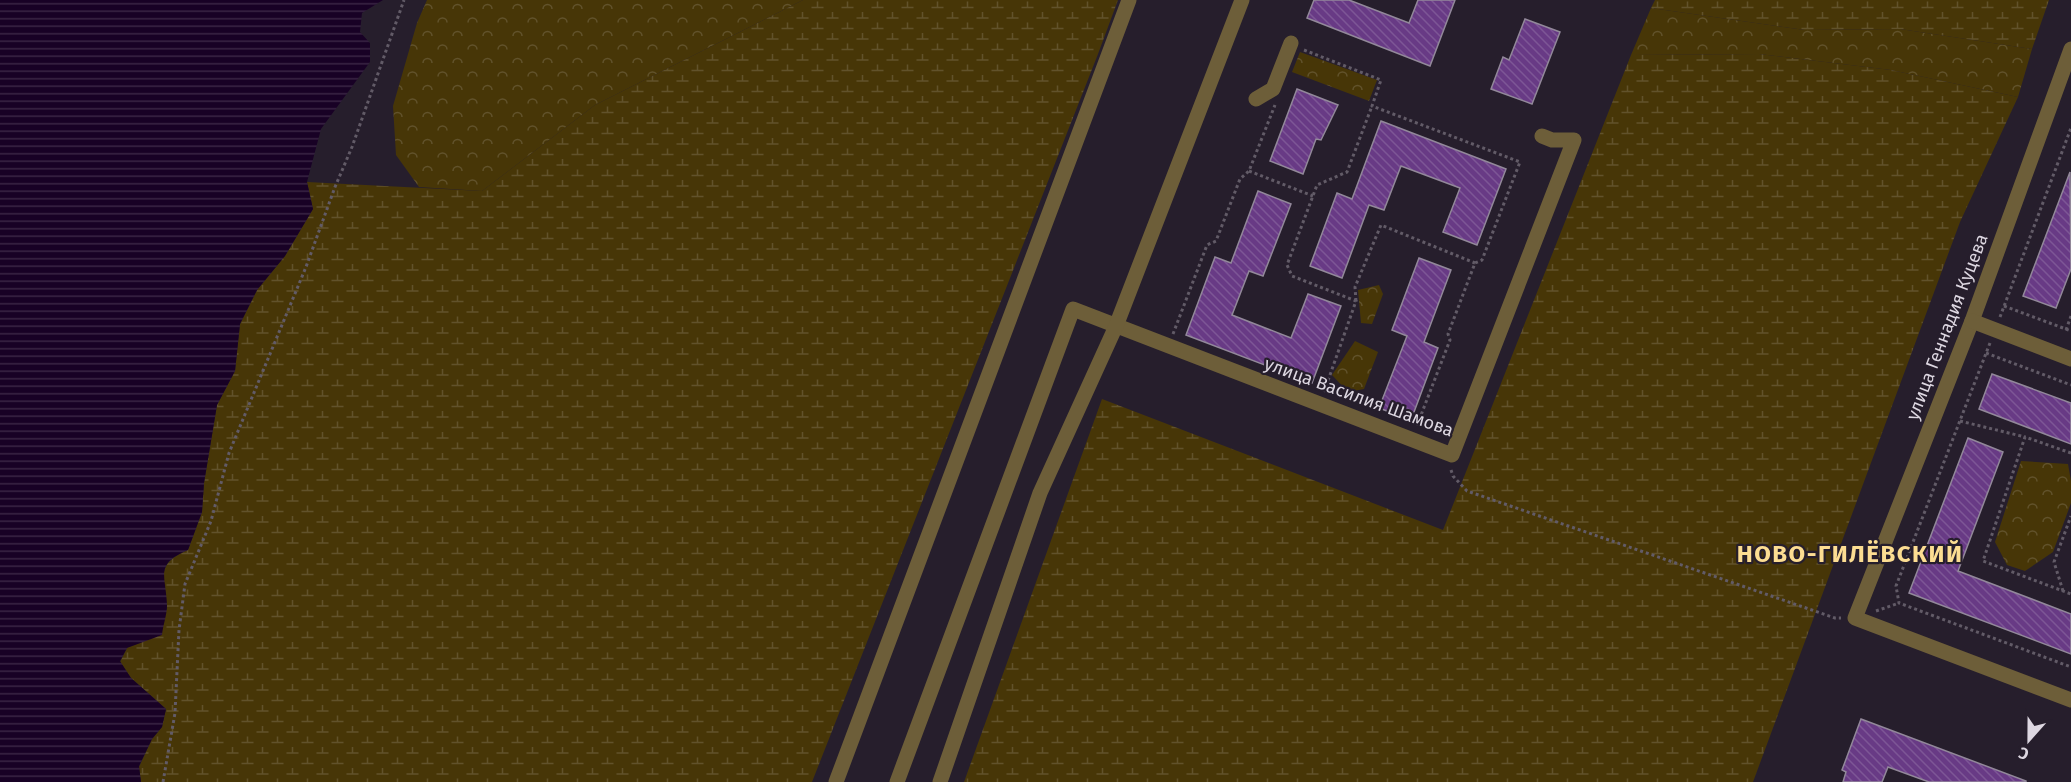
<svg xmlns="http://www.w3.org/2000/svg" width="2071" height="782" font-family="'Fira Sans',sans-serif">
<style>
.forest{fill:url(#forest-crowns)}
.wetland{fill:url(#wetland-marsh)}
.water{fill:url(#water-rules)}
.building{fill:url(#building-back-hatch);stroke:#92889a;stroke-width:1.5}
.lines{fill:none;stroke-linecap:round;stroke-linejoin:round}
.path{stroke:#625b67;stroke-width:3;stroke-dasharray:3 3;stroke-linecap:butt}
.minor{stroke:#6d5e39;stroke-width:15}
.labels{text-anchor:middle;stroke-width:4.5;stroke-linejoin:round;paint-order:stroke}
.street-label{font-size:18px;fill:#ddd7e1;stroke:#261e2c}
.district-label{font-size:24px;font-weight:bold;letter-spacing:1.5px;fill:#fcdd92;stroke:#261e2c}
</style>
<defs>
<pattern id="forest-crowns" width="20" height="18" patternUnits="userSpaceOnUse" patternTransform="scale(1.5)"><rect width="20" height="18" fill="#473607"/><path d="M2 6a3 3 0 1 1 6 0M12 15a3 3 0 1 1 6 0" fill="none" stroke="#61522b"/></pattern>
<pattern id="wetland-marsh" width="20" height="14" patternUnits="userSpaceOnUse" patternTransform="scale(1.5)"><rect width="20" height="14" fill="#473607"/><path d="M1 5h8M5 5V1M11 12h8M15 12V8" fill="none" stroke="#61522b"/></pattern>
<pattern id="water-rules" width="6" height="5" patternUnits="userSpaceOnUse" patternTransform="scale(1.5)"><rect width="6" height="5" fill="#180125"/><path d="M0 2.5h6" fill="none" stroke="#392544"/></pattern>
<pattern id="building-back-hatch" width="6" height="6" patternUnits="userSpaceOnUse" patternTransform="scale(1.5)"><rect width="6" height="6" fill="#683a85"/><path d="M-1 5l2 2M0 0l6 6M5-1l2 2" fill="none" stroke="#7d5696"/></pattern>
</defs>
<rect width="100%" height="100%" fill="#261e2c"/>
<g class="forest">
<path d="M427 0H803L595 105 482 191 419 187 396 155 393 106 417 23Z"/>
<path d="M1651 8 1805 30 1900 29 2032 49 2018 97 1891 70 1759 54 1631 55Z"/>
<path d="M1300 52 1377 80 1369 101 1292 72Z"/>
<path d="M1379 285 1383 294 1372 324 1361 323 1358 290Z"/>
<path d="M1355 341 1378 352 1364 389 1348 392 1332 375Z"/>
<path d="M2021 461 2068 464 2071 481V503L2053 552 2025 571 2007 565 1995 542Z"/>
</g>
<g class="wetland">
<path d="M803 0H1118L1098 54 812 782H141L139 767 152 739 162 727 166 709 131 678 120 662 127 648 167 609C164 577 155 564 188 550L202 512 204 483 217 405 235 371 240 324 257 290 285 256 313 209 307 182 482 191 595 105Z"/>
<path d="M1655 0H2049L2032 49 1900 29 1805 30 1651 8Z"/>
<path d="M1759 54 1891 70 2018 97 1960 222 1753 782H964L1102 399 1443 530 1631 55Z"/>
</g>
<path class="water" d="M0 0H383L362 13 360 32 370 43V62L321 129 307 182 313 209 285 256 257 290 240 324 235 371 217 405 204 483 202 512 188 550C154 564 166 575 167 605 167 615 163 625 162 635L127 648 120 661 131 678 166 709 162 727 152 739 139 766 141 782H0Z"/>
<g class="building">
<path d="M1314 0H1349L1409 23 1418 0H1455L1430 66 1307 18Z"/>
<path d="M1525 19 1560 32 1532 104 1491 89 1503 57 1509 60Z"/>
<path d="M1297 89 1338 105 1321 140 1316 139 1303 174 1270 161Z"/>
<path d="M1381 121 1506 169 1477 245 1443 232 1460 188 1401 166 1384 210 1369 205 1342 278 1310 266 1337 193 1352 199Z"/>
<path d="M2070 172 2071 269 2056 308 2023 296Z"/>
<path d="M1258 191 1291 204 1263 276 1249 271 1232 315 1291 338 1308 294 1341 306 1312 383 1186 335 1215 257 1231 263Z"/>
<path d="M1419 258 1451 270 1424 342 1438 348 1411 420 1379 408 1407 336 1392 330Z"/>
<path d="M1992 374 2071 403V444L1979 409Z"/>
<path d="M1968 438 2003 452 1958 571 2071 614V654L1909 593Z"/>
<path d="M1861 719 2026 781V782H1929L1888 767 1882 782H1843L1846 772 1842 770Z"/>
</g>
<g class="lines">
<g class="path">
<path d="M1304 50 1381 80 1372 106 1520 162 1482 260 1475 263 1448 334 1450 340 1416 428"/>
<path d="M1249 171 1313 196"/>
<path d="M1356 301 1355 287 1381 225 1475 263"/>
<path d="M2004 306 2071 331"/>
<path d="M2000 317 2071 128"/>
<path d="M2066 330 2071 316"/>
<path d="M1173 334 1207 245 1216 241 1240 179 1249 171 1275 105"/>
<path d="M1990 343 1896 586 1899 603 2071 667"/>
<path d="M1986 353 2071 385"/>
<path d="M1324 392 1356 301 1292 276 1287 265 1317 185 1347 172 1372 106"/>
<path d="M1960 421 2025 437"/>
<path d="M2071 453 2025 437 1983 561 2071 594"/>
<path d="M1451 470 1453 476 1467 491 1835 618H1841"/>
<path d="M2063 591 2054 562 2071 516"/>
<path d="M1876 611 1899 603"/>
<path d="M163 782 175 713 179 630 185 584 211 521 229 453 306 267 335 187 352 147 404 0"/>
</g>
<g class="minor">
<path d="M2071 49 1972 321 1855 618 2071 700"/>
<path d="M1256 99 1273 89 1291 43"/>
<path d="M1972 321 2071 359"/>
<path d="M836 782 1129 0"/>
<path d="M897 782 1073 309 1452 455 1574 140H1552L1542 136"/>
<path d="M940 782 1040 493 1116 326 1242 0"/>
</g>
</g>
<g class="labels">
<g class="street-label">
<text transform="translate(1947 327) rotate(-69)" y="6">улица Геннадия Куцева</text>
<text transform="translate(1359 397) rotate(20)" y="6">улица Василия Шамова</text>
</g>
<g class="district-label">
<text x="1850" y="562">НОВО-ГИЛЁВСКИЙ</text>
</g>
</g>
<g transform="translate(2029 740) rotate(201)" stroke="#261e2c" stroke-width="4.5" paint-order="stroke">
<path d="M0-4.5L10 22L0 15L-10 22Z" fill="#ddd7e1"/>
<text y="-9" font-size="16" font-weight="bold" text-anchor="middle" fill="#ddd7e1">С</text>
</g>
</svg>
